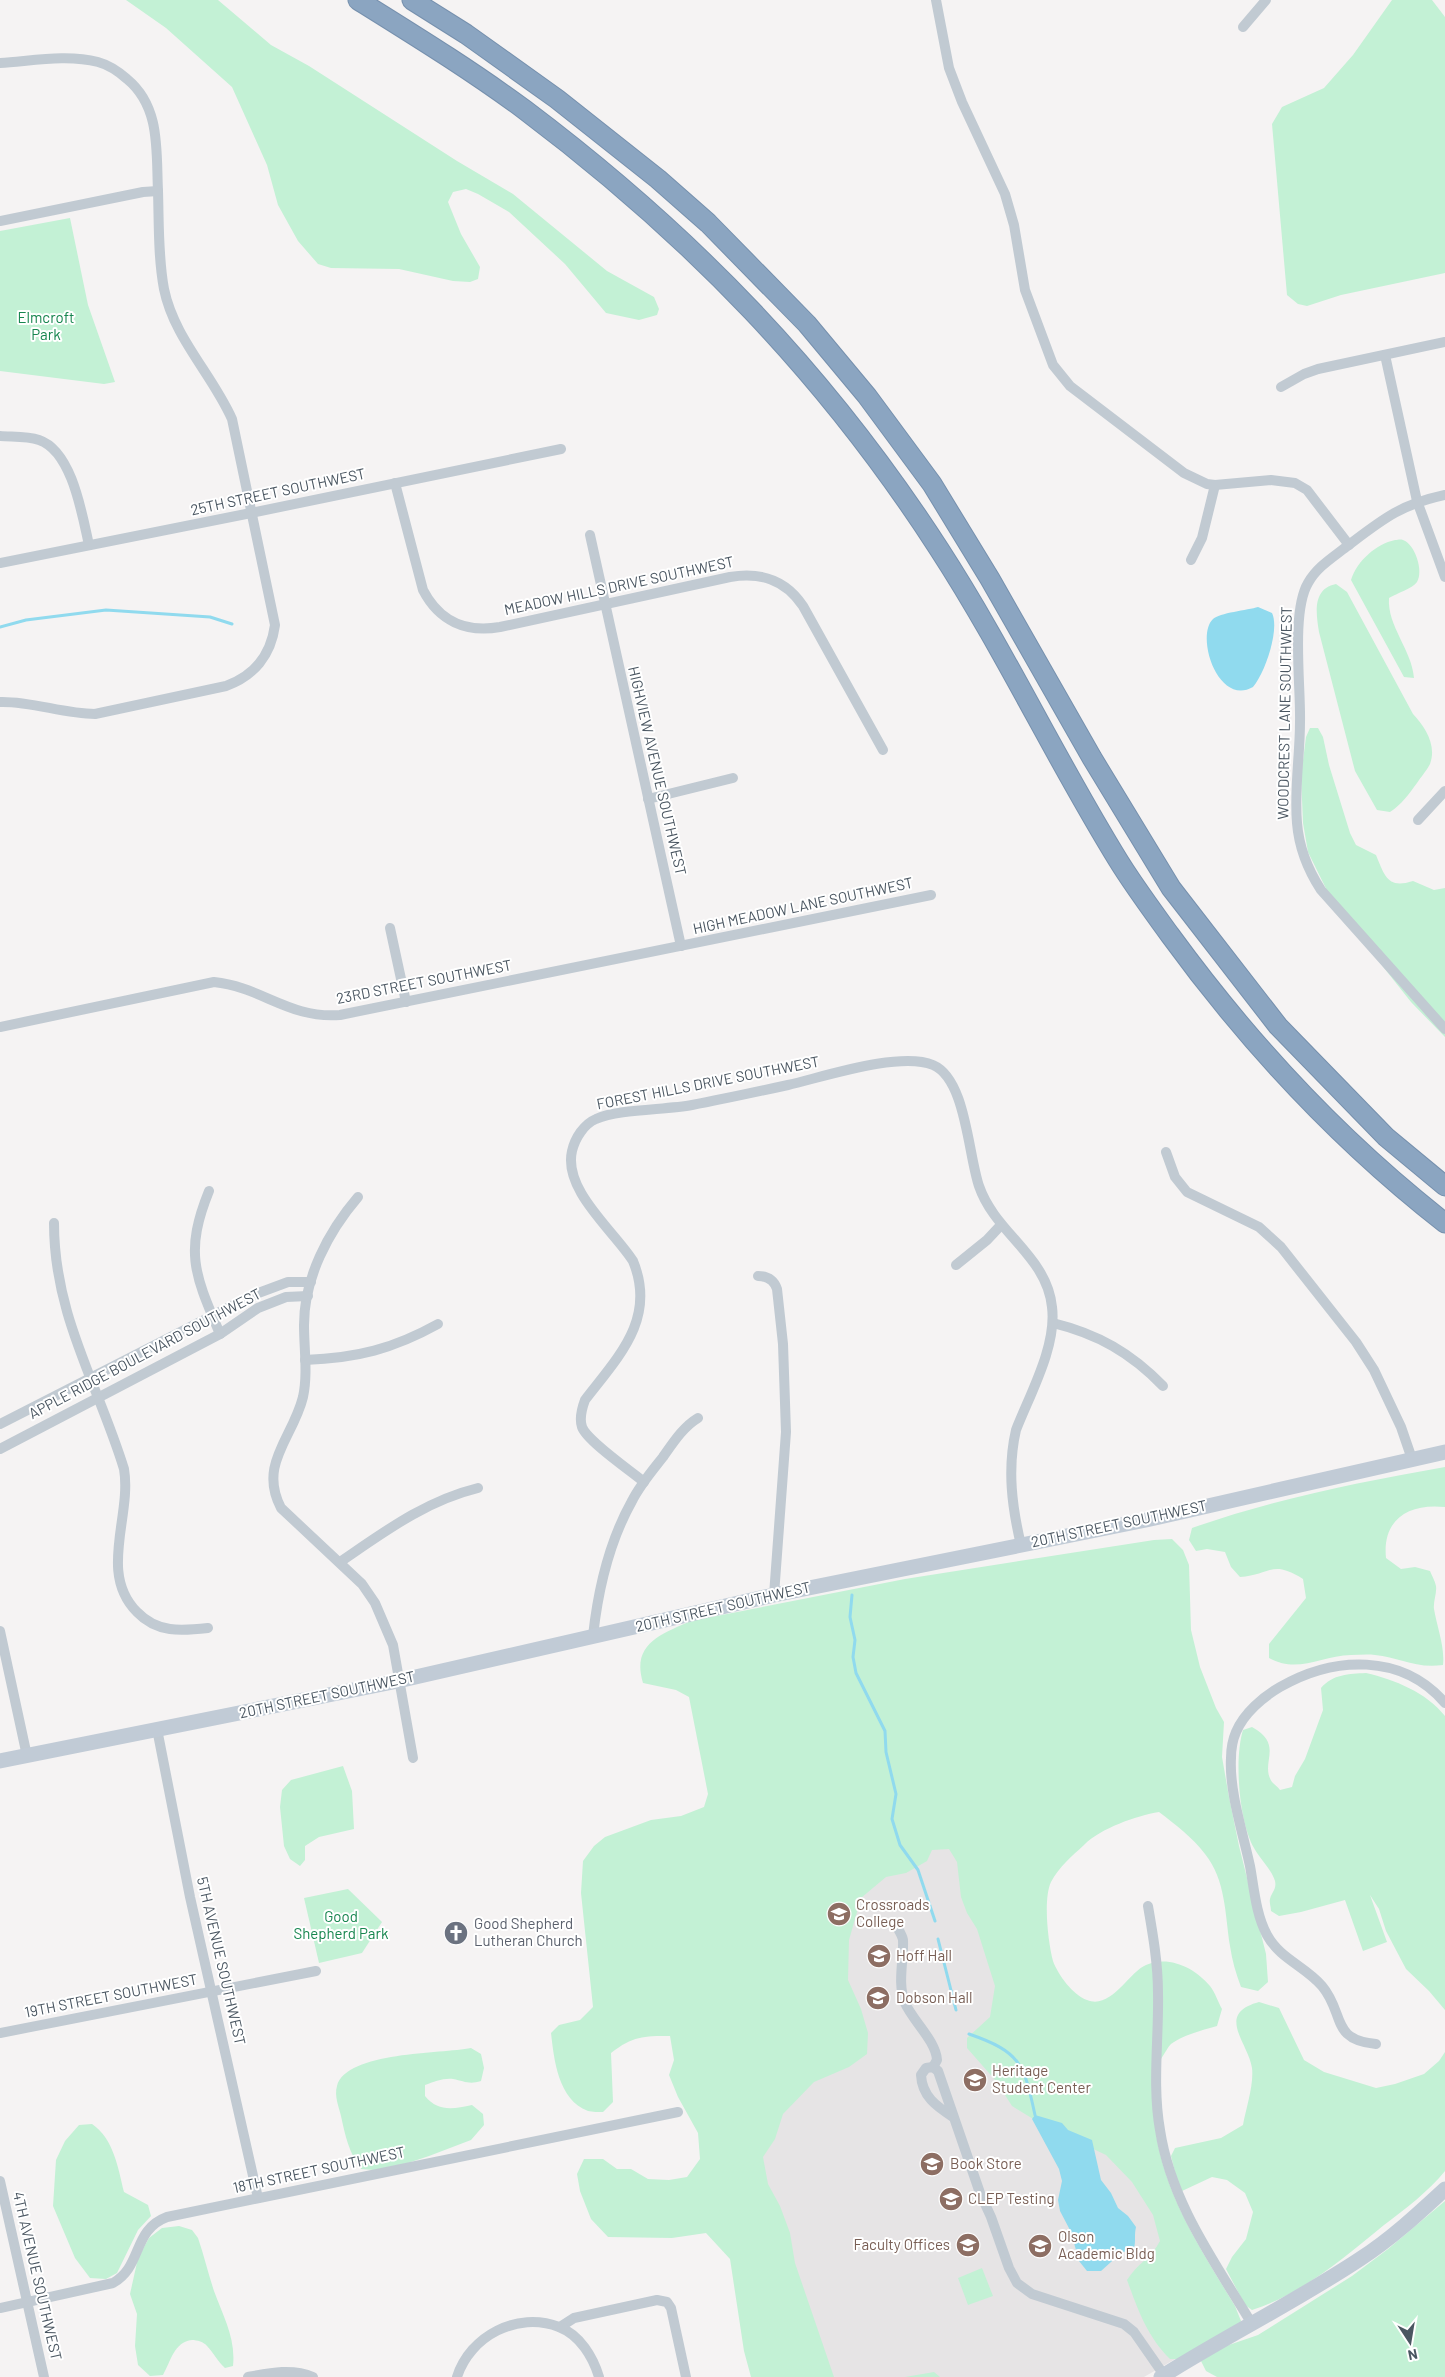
<svg xmlns="http://www.w3.org/2000/svg" width="1445" height="2377" font-family="Barlow,sans-serif">
<style>
.education{fill:#e6e4e5}
.green{fill:#c3f1d5}
.water{fill:#90daee}
.lines{fill:none;stroke-linecap:round;stroke-linejoin:round}
.stream{stroke:#90daee;stroke-width:3}
.highway-casing{stroke:#7690ad;stroke-width:21}
.street{stroke:#c1cad2;stroke-width:10}
.secondary{stroke:#c1cbd6;stroke-width:15}
.highway{stroke:#8ba5c1;stroke-width:19}
.labels{text-anchor:middle;stroke-width:4;stroke-linejoin:round;paint-order:stroke}
.park-label{font-size:15px;fill:#17864f;stroke:#fff}
.street-label{font-size:15px;fill:#4a5661;stroke:#fff}
.education-label{font-size:15px;fill:#785e54;stroke:#fff;text-anchor:start}
.worship-label{font-size:15px;fill:#5b616d;stroke:#fff;text-anchor:start}
</style>
<rect width="100%" height="100%" fill="#f5f3f3"/>
<path class="education" d="M944 1579 1040 2034 1152 2139 1169 2197 1241 2321 1144 2377H761L718 1813Z"/>
<g class="green">
<path d="M126 0H218L271 45 309 66 457 161 513 194 607 271 654 297 659 309 657 315 639 320 606 313 565 264 509 212 478 194 466 189 453 192 448 202 461 234 480 267 478 279 470 282 453 281 399 269 331 268 318 264 298 241 278 205 267 165 232 87 166 28Z"/>
<path d="M1392 0H1432L1445 17V273L1341 295 1307 306 1298 304 1287 295 1272 124 1282 107 1324 88 1353 55Z"/>
<path d="M70 218 88 305 115 382 104 384 0 371V231Z"/>
<path d="M1395 540C1398 540 1400 539 1403 540 1415 544 1424 571 1417 582 1412 589 1397 593 1389 598 1387 626 1412 650 1414 678L1404 677 1351 580C1357 561 1376 544 1395 540Z"/>
<path d="M1336 584 1347 592 1413 714C1425 727 1437 745 1430 764 1427 770 1421 777 1417 783 1409 794 1401 805 1390 812L1377 810 1355 771 1319 632C1316 613 1312 589 1336 584Z"/>
<path d="M1310 728H1318L1323 737 1329 765 1350 833 1356 845 1376 855C1385 877 1388 889 1413 881L1434 890 1445 888V1037L1411 1002 1373 954 1341 919 1308 852 1303 823 1301 776 1306 737Z"/>
<path d="M1445 1467V1507C1409 1503 1382 1519 1386 1558L1401 1569 1415 1567 1430 1571C1432 1576 1435 1581 1436 1586 1437 1593 1433 1602 1434 1609 1437 1627 1445 1647 1443 1665 1415 1669 1399 1657 1375 1655 1367 1654 1359 1655 1351 1655 1321 1656 1297 1674 1269 1658V1644L1306 1598 1303 1579C1271 1559 1271 1575 1240 1577L1231 1567 1225 1552 1207 1549 1196 1551 1189 1540 1192 1528C1274 1499 1360 1482 1445 1467Z"/>
<path d="M1172 1539 1183 1550 1189 1565 1191 1630 1200 1667 1216 1708 1224 1722 1222 1757 1229 1797 1239 1846 1266 1954 1268 1982 1258 1991 1241 1987C1236 1974 1232 1960 1230 1946 1225 1915 1226 1880 1205 1854 1192 1837 1176 1825 1159 1812 1136 1816 1101 1828 1084 1845 1072 1856 1059 1867 1051 1882 1043 1899 1048 1942 1053 1961 1058 1975 1073 1995 1087 2000 1111 2010 1129 1972 1146 1965 1169 1955 1195 1968 1210 1986 1215 1992 1218 2002 1222 2009L1217 2026C1203 2030 1183 2035 1171 2044 1167 2048 1153 2072 1152 2077 1152 2084 1153 2092 1153 2100 1155 2181 1194 2238 1235 2306L1241 2321 1236 2328 1182 2359H1170C1147 2336 1138 2310 1127 2280 1137 2264 1151 2258 1160 2241L1153 2215 1132 2182 1106 2155 1043 2125 1012 2106 996 2081 967 2048V2038L990 2017 995 1986 977 1929 967 1913 961 1897 957 1862 949 1849 932 1850 927 1861 906 1873 886 1877 861 1898 849 1940 848 1980 861 2009 868 2033 867 2054 849 2067 814 2082 783 2114 775 2139 763 2157 768 2184 780 2206 790 2233 795 2263 834 2377H751L744 2351 730 2259 706 2233 672 2238 608 2237 591 2219 580 2191 577 2174 584 2159H603L617 2169H631L648 2179 669 2180 687 2177 700 2159 698 2133 678 2097 669 2075 674 2060 670 2036C643 2036 633 2036 611 2053L613 2102 603 2112C599 2112 592 2112 588 2111 558 2100 554 2059 551 2033L559 2025 580 2020 593 2007 581 1893 583 1861 594 1846 605 1837 651 1820 681 1816 704 1807 708 1794 689 1697 676 1690 643 1683C631 1644 661 1634 691 1621L905 1579 1154 1540Z"/>
<path d="M1366 1673C1395 1680 1426 1692 1445 1716V2010L1429 1991 1406 1969 1386 1931 1379 1909 1370 1895 1387 1942 1363 1951 1345 1900 1301 1912 1279 1916 1271 1911C1271 1907 1269 1902 1270 1899 1271 1893 1277 1889 1275 1881 1272 1870 1260 1859 1254 1848 1239 1822 1234 1759 1243 1730L1252 1727C1285 1745 1259 1763 1272 1782 1274 1784 1278 1787 1280 1790L1292 1787 1295 1776 1305 1759 1323 1710 1321 1688C1333 1674 1349 1674 1366 1673Z"/>
<path d="M343 1766 352 1791 354 1829 319 1837 305 1846V1860L300 1866 290 1859 284 1846 280 1807 282 1790 291 1780Z"/>
<path d="M348 1889 382 1922 362 1953 319 1963 304 1898Z"/>
<path d="M1259 2002 1279 2008 1304 2060 1324 2072 1376 2088 1395 2084 1424 2074 1439 2061 1445 2052V2171C1428 2192 1405 2209 1384 2225 1344 2258 1302 2294 1252 2310L1245 2305 1226 2269 1232 2257 1246 2239 1253 2212 1245 2193 1227 2180 1212 2177 1182 2191 1177 2180 1171 2156 1175 2148 1221 2138 1243 2125C1246 2108 1254 2085 1252 2068 1248 2042 1215 2014 1259 2002Z"/>
<path d="M471 2048 481 2054 484 2068 481 2081C469 2085 464 2081 453 2079 443 2078 434 2082 425 2085V2096C438 2112 453 2109 472 2105L483 2114 484 2125 471 2140 429 2156 408 2163 374 2170 361 2169C349 2153 345 2135 341 2116 339 2107 334 2096 337 2086 347 2051 441 2054 471 2048Z"/>
<path d="M92 2124C114 2139 118 2168 124 2192L148 2205 151 2216 138 2230 117 2273 106 2279 90 2278 75 2258 53 2206 56 2160 65 2141 79 2125Z"/>
<path d="M1445 2201V2377H1217L1206 2371 1201 2361 1223 2347 1258 2335 1352 2276 1388 2249Z"/>
<path d="M179 2226 192 2230 198 2238C204 2255 208 2273 214 2291 223 2316 236 2338 233 2366L225 2368C217 2361 214 2353 207 2346 204 2342 197 2340 192 2340 174 2342 171 2361 163 2375L150 2376 138 2365 135 2346 137 2314 130 2294 138 2258 149 2238 162 2228Z"/>
<path d="M982 2268 993 2296 968 2305 958 2278Z"/>
<path d="M934 2372 940 2377H905Z"/>
</g>
<g class="water">
<path d="M1258 607 1272 613C1280 629 1265 673 1253 687 1218 707 1195 636 1213 619 1219 613 1248 610 1258 607Z"/>
<path d="M1035 2115 1062 2123 1068 2130 1092 2140 1101 2180 1111 2193 1118 2208 1128 2216 1136 2227C1134 2235 1136 2241 1134 2248L1121 2253 1101 2271H1087L1079 2261 1071 2232 1060 2211 1058 2200 1062 2181 1059 2169 1032 2119Z"/>
</g>
<g class="lines">
<g class="stream">
<path d="M0 627 26 620 106 610 210 617 232 624"/>
<path d="M852 1595 850 1617 855 1640 853 1657 856 1673 885 1731 886 1752 896 1794 892 1819 900 1845 918 1870 935 1921"/>
<path d="M938 1939 956 2010"/>
<path d="M969 2034C1021 2052 1024 2064 1035 2115"/>
</g>
<g class="highway-casing">
<g id="highway">
<path d="M358 0C414 35 471 70 525 110 691 235 826 374 939 549 1004 649 1055 758 1118 860 1134 886 1152 910 1170 935 1248 1042 1341 1142 1445 1223"/>
<path d="M412 0 466 34 557 99 658 179 708 223 807 324 867 396 932 484 990 579 1092 758 1171 888 1278 1026 1386 1137 1445 1186"/>
</g>
</g>
<g class="street">
<path d="M936 0 949 68 962 102 1005 194 1014 225 1025 290 1053 365 1070 386 1184 473 1207 484 1215 485 1271 480 1295 483 1307 490 1349 545"/>
<path d="M1243 27 1266 0"/>
<path d="M0 63C32 61 67 54 98 62 109 65 118 71 127 79 161 107 156 151 158 191 159 223 158 257 164 289 174 338 212 374 232 419L275 625C271 655 254 676 226 686L95 714C63 714 32 701 0 702"/>
<path d="M0 221 143 192 158 191"/>
<path d="M1385 355 1417 501 1445 577"/>
<path d="M1281 387 1304 374 1318 369 1445 342"/>
<path d="M0 436C13 437 27 436 39 440 72 451 82 514 89 545"/>
<path d="M395 483 423 590C439 621 466 633 500 627L730 577C760 572 785 579 803 606L883 750"/>
<path d="M1445 495C1399 505 1383 519 1346 547 1332 558 1317 567 1308 583 1291 612 1301 687 1300 722 1300 756 1294 789 1297 823 1299 848 1308 870 1321 890L1445 1029"/>
<path d="M590 535 681 946"/>
<path d="M1191 560 1202 538 1215 485"/>
<path d="M0 563 251 513 561 449"/>
<path d="M648 799 733 778"/>
<path d="M1418 820 1445 791"/>
<path d="M390 928 406 1002"/>
<path d="M0 1027 214 982C262 987 289 1019 340 1015L931 895"/>
<path d="M1166 1152 1175 1177 1187 1192 1259 1227 1281 1247 1356 1342 1374 1370 1401 1427 1412 1459"/>
<path d="M209 1191C184 1253 195 1275 220 1334"/>
<path d="M358 1197C328 1232 304 1278 304 1325 304 1349 308 1374 303 1397 293 1438 258 1464 281 1508L362 1584 375 1603 393 1645 413 1758"/>
<path d="M54 1223C54 1316 98 1384 124 1469 132 1516 98 1573 137 1612 157 1633 181 1631 208 1628"/>
<path d="M956 1265 987 1240 1001 1225"/>
<path d="M758 1276C768 1276 774 1280 777 1289L783 1344 786 1432 774 1595"/>
<path d="M1053 1323C1098 1334 1131 1353 1163 1386"/>
<path d="M305 1360C357 1358 393 1349 438 1324"/>
<path d="M0 1424 253 1295 288 1282H311"/>
<path d="M0 1449 220 1334 258 1308 286 1297 308 1296"/>
<path d="M644 1482C631 1471 587 1441 582 1427 579 1418 582 1408 585 1400 618 1357 657 1319 633 1261 614 1231 563 1190 572 1151 575 1138 584 1124 596 1119 618 1109 666 1110 692 1105 724 1099 756 1092 788 1085 823 1077 900 1051 933 1065 966 1079 968 1154 979 1186 995 1233 1047 1256 1052 1307 1057 1346 1030 1394 1016 1430 1007 1469 1012 1507 1021 1545"/>
<path d="M340 1562C384 1532 425 1501 478 1488"/>
<path d="M0 1631 27 1756"/>
<path d="M593 1636C598 1590 609 1542 632 1501 640 1485 652 1471 663 1457 673 1443 683 1427 698 1418"/>
<path d="M157 1729 190 1897 258 2198"/>
<path d="M1148 1906C1153 1935 1158 1964 1158 1993 1159 2038 1152 2085 1160 2130 1171 2203 1215 2262 1252 2324"/>
<path d="M895 1923C897 1928 902 1934 903 1940 904 1960 897 1983 905 2003 913 2021 936 2041 937 2060L933 2067"/>
<path d="M0 2033 316 1971"/>
<path d="M1376 2044C1330 2040 1345 2013 1322 1986 1305 1966 1280 1959 1267 1935 1256 1915 1254 1888 1250 1866 1243 1833 1229 1791 1231 1758 1231 1750 1233 1739 1236 1732 1244 1713 1263 1697 1280 1687 1334 1656 1402 1653 1445 1703"/>
<path d="M953 2117C936 2106 922 2096 921 2075L926 2068 933 2067 938 2071 980 2193 991 2217 1009 2268 1017 2283 1032 2294 1124 2324 1134 2332 1164 2375"/>
<path d="M0 2181 44 2377"/>
<path d="M0 2308 113 2283C143 2266 132 2230 167 2217L678 2112"/>
<path d="M560 2327 574 2318 657 2300 667 2302 671 2308 686 2377"/>
<path d="M248 2377C269 2373 292 2368 313 2377"/>
<path d="M457 2377C470 2336 517 2311 559 2327 580 2335 593 2357 599 2377"/>
</g>
<g class="secondary">
<path d="M0 1761 398 1681 774 1595 1146 1520 1445 1452"/>
<path d="M1161 2377C1226 2336 1295 2302 1360 2259 1391 2239 1418 2214 1445 2189"/>
</g>
<use href="#highway" class="highway"/>
</g>
<defs>
<g id="university-disc" transform="scale(1.25)"><circle r="9.5" fill="#8d6e63" stroke="#fff"/><path d="M0-5L7-2L0 1L-7-2ZM-4 1L0 2.5L4 1V4Q0 6-4 4Z" fill="#fff"/></g>
<g id="church-disc" transform="scale(1.25)"><circle r="9.5" fill="#6b7280" stroke="#fff"/><path d="M-1.2-6h2.4v3.5h3.3v2.4h-3.3V6h-2.4V-.1h-3.3v-2.4h3.3Z" fill="#fff"/></g>
</defs>
<g fill-rule="evenodd">
<use href="#university-disc" x="839" y="1914"/>
<use href="#church-disc" x="456" y="1933"/>
<use href="#university-disc" x="879" y="1956"/>
<use href="#university-disc" x="878" y="1998"/>
<use href="#university-disc" x="975" y="2080"/>
<use href="#university-disc" x="932" y="2164"/>
<use href="#university-disc" x="951" y="2199"/>
<use href="#university-disc" x="968" y="2245"/>
<use href="#university-disc" x="1040" y="2246"/>
</g>
<g class="labels">
<g class="park-label">
<text x="46" y="323">Elmcroft<tspan x="46" dy="17">Park</tspan></text>
<text x="341" y="1922">Good<tspan x="341" dy="17">Shepherd Park</tspan></text>
</g>
<g class="street-label">
<text transform="translate(278 492) rotate(-12)" y="5">25TH STREET SOUTHWEST</text>
<text transform="translate(619 586) rotate(-12)" y="5">MEADOW HILLS DRIVE SOUTHWEST</text>
<text transform="translate(1285 713) rotate(-89)" y="5">WOODCREST LANE SOUTHWEST</text>
<text transform="translate(657 771) rotate(77)" y="5">HIGHVIEW AVENUE SOUTHWEST</text>
<text transform="translate(803 906) rotate(-12)" y="5">HIGH MEADOW LANE SOUTHWEST</text>
<text transform="translate(424 982) rotate(-11)" y="5">23RD STREET SOUTHWEST</text>
<text transform="translate(708 1083) rotate(-11)" y="5">FOREST HILLS DRIVE SOUTHWEST</text>
<text transform="translate(145 1354) rotate(-28)" y="5">APPLE RIDGE BOULEVARD SOUTHWEST</text>
<text transform="translate(1119 1524) rotate(-12)" y="5">20TH STREET SOUTHWEST</text>
<text transform="translate(723 1607) rotate(-13)" y="5">20TH STREET SOUTHWEST</text>
<text transform="translate(327 1695) rotate(-12)" y="5">20TH STREET SOUTHWEST</text>
<text transform="translate(221 1961) rotate(77)" y="5">5TH AVENUE SOUTHWEST</text>
<text transform="translate(111 1996) rotate(-11)" y="5">19TH STREET SOUTHWEST</text>
<text transform="translate(319 2170) rotate(-12)" y="5">18TH STREET SOUTHWEST</text>
<text transform="translate(37 2276) rotate(77)" y="5">4TH AVENUE SOUTHWEST</text>
</g>
<g class="education-label">
<text x="856" y="1910">Crossroads<tspan x="856" dy="17">College</tspan></text>
<text x="896" y="1961">Hoff Hall</text>
<text x="896" y="2003">Dobson Hall</text>
<text x="992" y="2076">Heritage<tspan x="992" dy="17">Student Center</tspan></text>
<text x="950" y="2169">Book Store</text>
<text x="968" y="2204">CLEP Testing</text>
<text x="1058" y="2242">Olson<tspan x="1058" dy="17">Academic Bldg</tspan></text>
<text x="950" y="2250" text-anchor="end">Faculty Offices</text>
</g>
<g class="worship-label">
<text x="474" y="1929">Good Shepherd<tspan x="474" dy="17">Lutheran Church</tspan></text>
</g>
</g>
<g transform="translate(1410 2342) rotate(168)" stroke="#ffffff" stroke-width="4" paint-order="stroke">
<path d="M0-4L9 19L0 12L-9 19Z" fill="#4a5661"/>
<text y="-8" font-size="14" font-weight="bold" text-anchor="middle" fill="#4a5661">N</text>
</g>
</svg>
